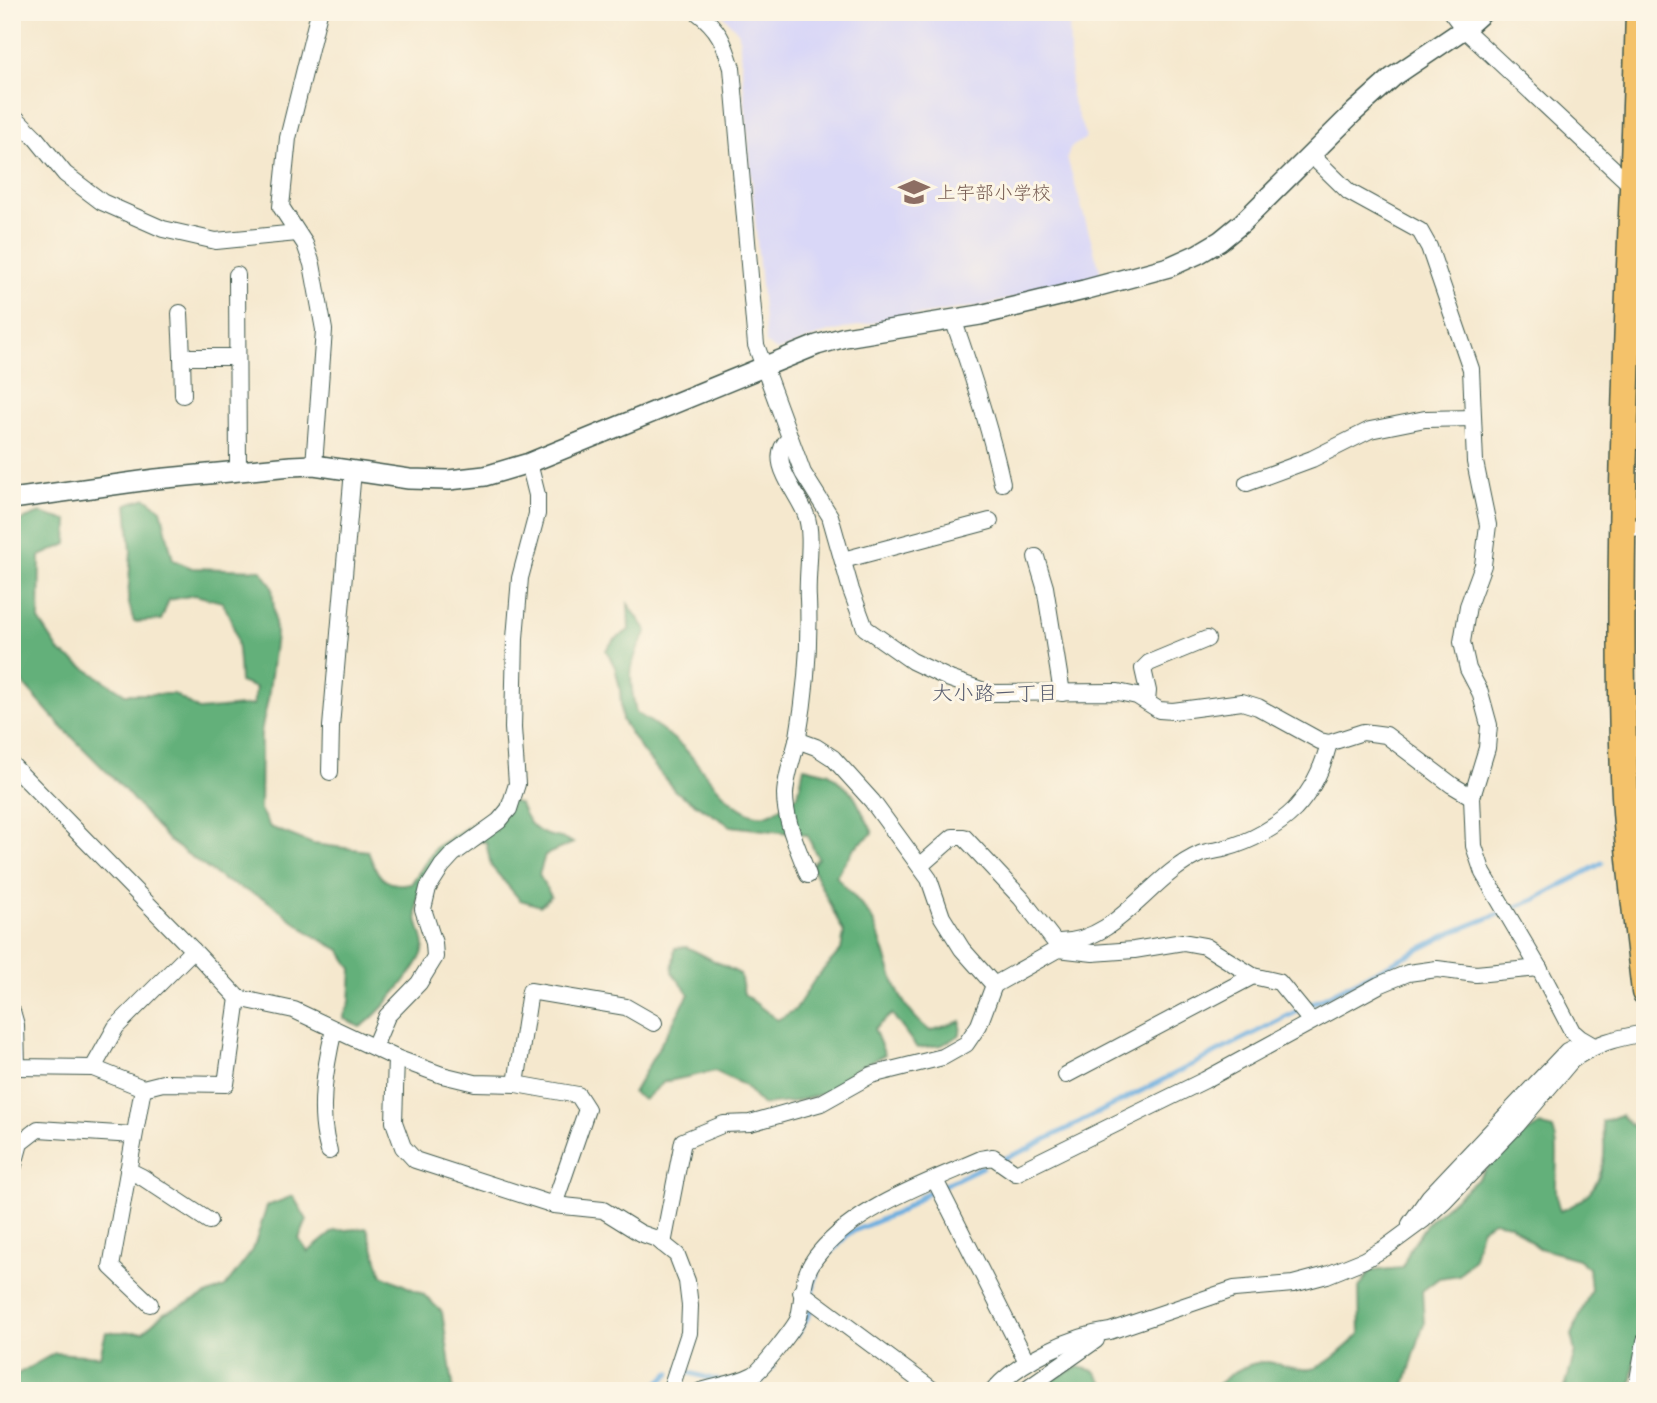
<svg xmlns="http://www.w3.org/2000/svg" width="1657" height="1403" font-family="Pangolin,'Klee One',sans-serif">
<style>
.built{fill:#d9d7f7}
.forest{fill:#63b07a;stroke:#417657;stroke-width:2}
.lines{fill:none;stroke-linecap:round;stroke-linejoin:round}
.stream{stroke:#6aaddf;stroke-width:5}
.minor-casing{stroke:#3f574b;stroke-width:18}
.tertiary-casing{stroke:#3f574b;stroke-width:22}
.trunk-casing{stroke:#3f574b;stroke-width:29}
.minor{stroke:#fff;stroke-width:16}
.tertiary{stroke:#fff;stroke-width:19}
.trunk{stroke:#f4c26a;stroke-width:26}
.labels{text-anchor:middle;stroke-width:6;stroke-linejoin:round;paint-order:stroke}
.education-label{font-size:19px;fill:#785e54;stroke:#fcf5e5;text-anchor:start}
.neighbourhood-label{font-size:21px;fill:#595e70;stroke:#fcf5e5}
</style>
<rect width="100%" height="100%" fill="#fcf5e5"/>
<filter id="ink" filterUnits="userSpaceOnUse"><feTurbulence type="fractalNoise" baseFrequency=".0143" numOctaves="2"/><feDisplacementMap in="SourceGraphic" scale="14" xChannelSelector="R" yChannelSelector="G"/><feConvolveMatrix kernelMatrix="1 2 1 2 8 2 1 2 1" color-interpolation-filters="sRGB"/></filter>
<filter id="wash" filterUnits="userSpaceOnUse"><feTurbulence type="fractalNoise" baseFrequency=".00686" numOctaves="4" result="noise"/><feDisplacementMap in="SourceGraphic" scale="28" xChannelSelector="R" yChannelSelector="G"/><feGaussianBlur stdDeviation="1.57" result="paint"/><feColorMatrix in="noise" values="0 0 0 0 0 0 0 0 0 0 0 0 0 0 0 0 0 1.4 0 .05"/><feComposite in="paint" operator="in"/></filter>
<g filter="url(#wash)">
<rect width="100%" height="100%" fill="#f5e8ce"/>
<path class="built" d="M720 12H1069L1071 96 1086 138 1070 148 1067 158 1102 277 985 305 886 320 825 333 777 351 766 344 739 33Z"/>
<g class="forest">
<path d="M146 498 161 509 173 560 192 568 261 570 272 586 276 635 268 699 261 732 260 810 270 827 313 844 368 851C377 875 382 887 411 884L436 847 485 816 502 797 520 804C526 819 533 832 551 836 560 838 565 838 573 843L545 855 539 875 551 896 540 906 520 900 491 866 486 842 463 841C435 864 415 875 417 915 417 926 424 937 424 947 423 964 375 1019 360 1027L343 1018 350 1002 352 969 340 950 314 936 265 899 223 880 168 840 123 788 60 725 12 671V524L40 513 68 521 67 544 40 556 39 620 60 652 125 694H174L199 710 253 705 256 688 240 682C239 653 238 627 222 602L195 595 169 600 161 620 134 622 128 600 131 550 127 504Z"/>
<path d="M628 604 647 631C628 665 628 675 636 713 654 723 669 734 684 748 703 768 734 819 765 815 776 813 789 801 798 795L804 767 829 773 853 794 873 833 854 848 836 876C847 890 867 908 874 923 892 965 890 1000 930 1031L961 1021 960 1035 942 1045 917 1048 892 1014 874 1029 885 1055 857 1068 826 1093 792 1102 762 1105 744 1085 715 1071 664 1082 644 1100 633 1093 689 994 672 972 675 948 687 947 740 974 744 994 777 1020 795 1010 815 979 841 950 844 933 811 866 818 858 807 835 731 826 675 791 642 751 622 720 620 688 615 667 606 650 613 641 629 630Z"/>
<path d="M1621 1115 1638 1131 1645 1146V1302L1630 1391H1564L1575 1352 1571 1335 1591 1290 1589 1268 1578 1259 1539 1248 1510 1224 1493 1221 1481 1229 1474 1258 1459 1275 1439 1278 1422 1291 1424 1323 1403 1391H1210C1226 1377 1245 1361 1268 1362 1282 1364 1296 1371 1311 1369 1326 1367 1348 1345 1360 1334L1359 1288 1370 1271 1402 1268 1411 1247 1428 1222 1477 1180 1507 1145 1540 1125 1553 1129C1563 1156 1550 1184 1560 1211 1602 1196 1609 1162 1602 1122Z"/>
<path d="M293 1196 307 1220 299 1239 308 1252 334 1231 367 1228 382 1275 423 1294 442 1312 454 1391H12V1377L55 1353 100 1356 106 1332H143L164 1313 225 1287 253 1250 267 1206Z"/>
<path d="M1078 1367 1095 1371 1108 1391H1035L1042 1384Z"/>
</g>
<g class="lines">
<g class="stream">
<path d="M1001 1160 1025 1150 1453 932 1534 900 1602 863"/>
<path d="M797 1335 811 1311 814 1282 821 1263 849 1233 901 1211 925 1194 982 1167"/>
<path d="M679 1370 720 1381"/>
<path d="M736 1386 742 1389 757 1386 772 1367"/>
<path d="M653 1391 656 1385 670 1373"/>
</g>
</g>
</g>
<g filter="url(#ink)">
<g class="lines">
<g class="minor-casing">
<g id="minor">
<path d="M697 12C719 29 724 42 732 68L756 345 803 473 830 516 851 590 865 628 912 661 950 679 990 693 1118 692 1137 696 1159 710 1173 711 1242 702 1258 707 1320 741 1329 743 1363 732 1386 735 1452 785 1472 797"/>
<path d="M1451 12 1464 29 1634 188"/>
<path d="M12 119 18 120 34 136 65 174 102 202 163 229 216 241 297 233"/>
<path d="M1311 155 1349 192 1420 231 1429 247 1471 369 1475 462 1488 525 1483 565 1468 606 1462 642 1468 669 1480 692 1489 725 1487 748 1472 797 1474 846 1483 873 1539 968 1572 1031 1580 1038 1592 1045"/>
<path d="M237 275 238 471"/>
<path d="M180 313 182 357H237"/>
<path d="M953 319C972 373 990 427 1002 483"/>
<path d="M182 357 183 395"/>
<path d="M789 439C765 460 798 492 806 515 814 536 806 575 808 599 810 646 806 691 798 737 794 755 786 775 785 794 785 823 798 848 808 875"/>
<path d="M314 465 324 330 312 264 305 244 281 207 288 138 319 12"/>
<path d="M1247 483 1312 459 1370 430 1425 419 1473 418"/>
<path d="M1622 527 1645 528"/>
<path d="M1036 557 1045 587 1062 693"/>
<path d="M843 560 990 521"/>
<path d="M1147 701 1148 691 1143 669 1149 663 1207 639"/>
<path d="M797 740 816 747 833 758 872 801 929 879 942 917 962 949 994 985 1058 949"/>
<path d="M12 765 193 950 116 1027 93 1068"/>
<path d="M330 772 331 727 353 470"/>
<path d="M920 866 953 837H964L1021 898 1055 942 1058 949 1093 953 1134 950 1183 942 1205 946 1253 976 1279 982 1311 1021"/>
<path d="M1058 942C1118 943 1149 876 1200 854 1208 851 1218 851 1226 848 1250 842 1277 827 1295 809 1312 791 1323 767 1329 743"/>
<path d="M193 950 238 998 294 1010 396 1058 442 1075 475 1083 516 1084 578 1095 587 1109 554 1205"/>
<path d="M12 1011 16 1025 17 1067 93 1068 143 1088 163 1083 226 1084 238 998"/>
<path d="M374 1047 387 1016 419 983 435 957 434 943 423 909 428 888 442 866 453 854 499 821 509 809 517 784 513 728 515 638 520 578 537 514V495L529 463"/>
<path d="M396 1058 394 1122 403 1147 415 1160 554 1205 603 1210 640 1233 657 1239 677 1255 687 1281 690 1306 689 1333 670 1391"/>
<path d="M1066 1075 1253 976"/>
<path d="M516 1084 530 991 626 1007 654 1023"/>
<path d="M143 1088 111 1267 150 1304"/>
<path d="M329 1151C317 1113 325 1068 334 1029"/>
<path d="M128 1170 142 1177 209 1221"/>
<path d="M12 1172 20 1143 38 1129 134 1135"/>
<path d="M935 1180 1027 1362"/>
<path d="M1410 1224 1429 1197 1567 1051 1573 1048"/>
<path d="M663 1244 683 1141 724 1124 750 1123 821 1103 871 1075 943 1057 966 1044 979 1025 994 985"/>
<path d="M801 1292 934 1391"/>
<path d="M701 1391C718 1386 738 1383 753 1375 761 1371 797 1325 799 1317 805 1290 800 1275 820 1252 857 1207 929 1182 981 1159L993 1157 1016 1173 1205 1080 1379 985 1408 973 1437 969 1476 974 1539 968"/>
<path d="M993 1391C1018 1361 1072 1336 1110 1331L1234 1289 1293 1284 1327 1275 1364 1260 1385 1248 1423 1220 1445 1200 1517 1125 1571 1061C1594 1043 1617 1038 1645 1033"/>
<path d="M1023 1391 1096 1340"/>
<path d="M1636 1391 1645 1341"/>
</g>
</g>
<g class="tertiary-casing">
<path id="tertiary" d="M12 499 156 479 291 466 314 465 409 479 449 480 485 476 529 463 817 345 845 337 980 315 1084 290 1169 267 1198 254 1220 241 1242 223 1353 113 1393 77 1464 29 1483 12"/>
</g>
<g class="trunk-casing">
<path id="trunk" d="M1639 12C1632 266 1615 521 1624 776 1627 848 1637 920 1645 992"/>
</g>
<use href="#minor" class="minor"/>
<use href="#tertiary" class="tertiary"/>
<use href="#trunk" class="trunk"/>
</g>
</g>
<defs>
<g id="school-bare" transform="scale(2.415)"><path d="M0-5L7-2L0 1L-7-2ZM-4 1L0 2.5L4 1V4Q0 6-4 4Z" fill="#8d6e63" stroke="#fcf5e5" stroke-width="2.5" paint-order="stroke"/></g>
</defs>
<g fill-rule="evenodd">
<use href="#school-bare" x="914" y="192"/>
</g>
<g class="labels">
<g class="education-label">
<text x="937" y="199">上宇部小学校</text>
</g>
<g class="neighbourhood-label">
<text x="995" y="700">大小路一丁目</text>
</g>
</g>
<rect width="1657" height="1403" fill="none" stroke="#fcf5e5" stroke-width="42"/>
</svg>
